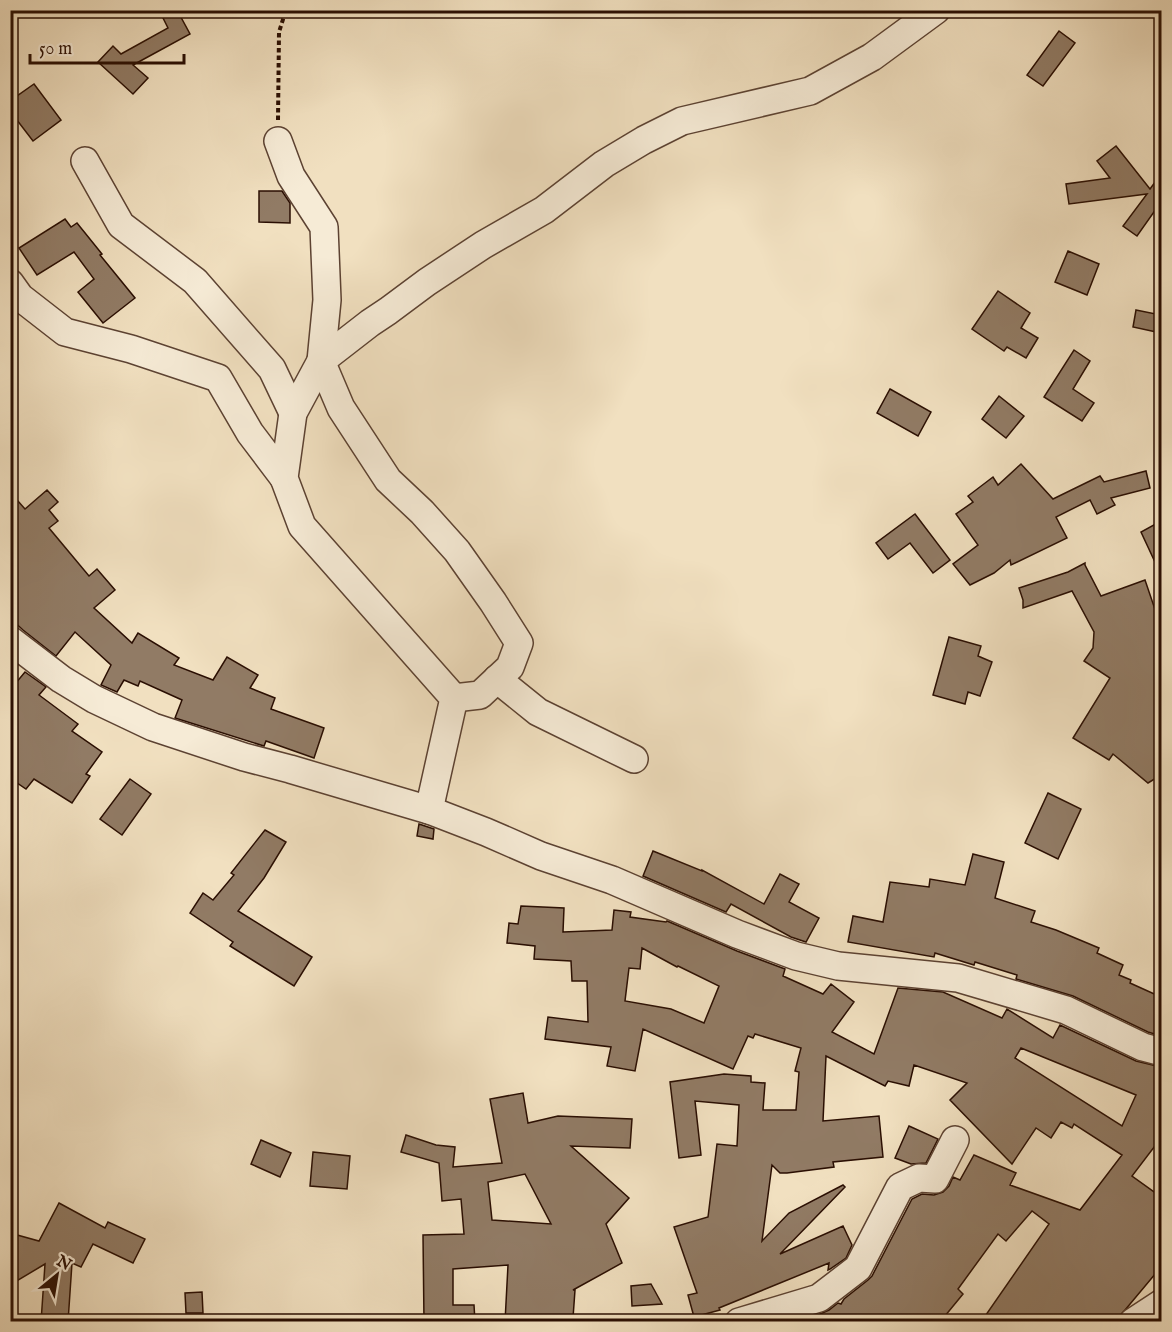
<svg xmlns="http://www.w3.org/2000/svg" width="1172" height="1332" font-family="'IM FELL English',serif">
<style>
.building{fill:#917b65;stroke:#2a0e02;stroke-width:1.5;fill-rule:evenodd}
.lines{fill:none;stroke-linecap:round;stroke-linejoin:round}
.minor-casing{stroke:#5c4232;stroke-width:30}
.path{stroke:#2a0e02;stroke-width:4;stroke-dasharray:4.5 3;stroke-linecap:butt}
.minor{stroke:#f6ebd6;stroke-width:27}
</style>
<rect width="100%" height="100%" fill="#f1e0c0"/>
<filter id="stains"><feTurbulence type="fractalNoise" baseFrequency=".00333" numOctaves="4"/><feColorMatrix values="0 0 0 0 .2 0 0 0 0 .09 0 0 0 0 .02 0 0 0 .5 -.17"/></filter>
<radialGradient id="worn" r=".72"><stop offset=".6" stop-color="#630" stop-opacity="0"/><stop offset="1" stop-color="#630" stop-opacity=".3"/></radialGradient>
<g class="building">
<path d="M159 10H177L190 34 133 65 148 78 133 94 98 62 113 46 121 54 168 28Z"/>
<path d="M1059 31 1075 43 1043 86 1027 75Z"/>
<path d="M34 84 61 120 33 141 10 111V101Z"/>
<path d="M1116 146 1150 189 1161 174V202L1137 236 1123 226 1147 194 1069 204 1066 184 1110 178 1097 161Z"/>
<path d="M259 191H282L290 203V223L259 222Z"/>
<path d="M65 219 71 227 77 223 102 254 100 255 135 298 103 323 78 292 94 279 74 252 37 275 19 248Z"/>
<path d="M1068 251 1099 264 1087 295 1055 282Z"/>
<path d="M998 291 1030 313 1021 328 1038 338 1026 358 1007 347 1004 351 972 329Z"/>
<path d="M1136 310 1161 315V333L1133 327Z"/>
<path d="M1074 350 1090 361 1073 389 1094 403 1082 421 1044 397Z"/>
<path d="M890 389 931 412 918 436 877 413Z"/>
<path d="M999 396 1024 416 1006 438 982 419Z"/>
<path d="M1021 464 1053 499 1100 476 1104 482 1146 471 1150 488 1111 498 1115 505 1097 514 1090 500 1056 517 1067 538 1011 565 1010 560 994 573 970 585 953 564 978 545 956 514 973 502 968 496 993 477 998 485Z"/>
<path d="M47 490 58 502 49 510 58 521 49 528 89 576 97 569 115 590 94 608 132 643 138 633 179 658 174 665 213 680 227 657 258 675 250 688 275 698 271 709 324 728 314 758 266 741 264 746 175 718 182 700 140 681 138 686 124 680 117 692 101 685 111 665 75 632 56 656 23 630 10 618V492L25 509Z"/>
<path d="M915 514 950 560 933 573 910 543 888 559 876 543Z"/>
<path d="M1161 521V575L1141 532Z"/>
<path d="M1085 563V565L1101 596 1145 580 1161 627V775L1148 783 1113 754 1109 760 1073 738 1110 678 1084 661 1093 648 1094 632 1072 591 1023 608V600L1019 588 1068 572Z"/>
<path d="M949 637 981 646 978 656 992 662 980 696 968 692 965 704 933 695Z"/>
<path d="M25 672 46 687 39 695 78 724 72 731 102 752 86 774 90 776 72 803 34 779 26 789 10 778V690Z"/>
<path d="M130 779 151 794 122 835 100 819Z"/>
<path d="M1048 793 1081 809 1058 859 1025 843Z"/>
<path d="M419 824 434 829 433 839 417 836Z"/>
<path d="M265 830 286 842 264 878 238 911 312 957 294 986 230 946 233 942 190 913 203 893 213 900 234 875 231 873Z"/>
<path d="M653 851 702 871V870L764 904 780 874 799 884 789 902 819 918 806 942 791 937 731 904 726 912 643 876Z"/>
<path d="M973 854 1004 862 995 898 1035 911 1031 922 1056 930 1099 948 1097 953 1123 965 1119 975 1131 980 1130 983 1161 997V1036L1148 1032 1073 996 1016 979 1017 975 975 962 974 965 935 953 934 957 848 942 853 916 883 922 890 882 929 887 930 879 965 885Z"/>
<path d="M521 906 564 908 563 932 612 930 614 910 631 912 630 917 666 922 667 921 737 951 785 969 783 976 823 994 831 984 854 1002 832 1032 874 1054 898 988 943 992 1002 1018 1007 1009 1053 1038 1060 1025 1136 1061 1161 1067V1138L1132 1176 1161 1197V1267L1115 1322H981L1049 1224 1032 1211 1006 1241 998 1234 958 1289 963 1294 940 1322H819L820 1314 829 1310 838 1303 841 1304 844 1299 868 1280 872 1276 912 1199 922 1194 934 1195 943 1192 949 1186 953 1177 960 1180 974 1155 1016 1173 1010 1185 1080 1210 1122 1155 1074 1124 1072 1128 1061 1122 1051 1138 1036 1128 1012 1164 950 1100 967 1083 914 1065 909 1086 888 1081 885 1086 826 1056 823 1121 879 1116 883 1157 833 1162 834 1167 787 1173H780L772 1165 762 1241 789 1213 843 1185 845 1187 780 1254 843 1226 852 1245 846 1258 830 1269 828 1270 829 1263 719 1308 720 1310 694 1317 688 1295 697 1293 674 1227 708 1217 717 1144 737 1146 739 1105 695 1101 701 1155 679 1158 670 1082 724 1074 751 1076V1082L765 1083 763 1110H796L799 1072 795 1071 801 1048 755 1034 753 1038 748 1036 733 1069 643 1029 635 1071 607 1066 611 1047 545 1039 548 1017 588 1022 587 981H572L571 961 534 959 535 946 507 943 509 923 518 924ZM642 948 677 967 678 966 719 986 704 1023 671 1009 625 1001 629 968 640 969ZM1021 1048 1136 1095 1122 1126 1015 1058Z"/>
<path d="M523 1093 528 1123 558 1116 632 1119 630 1148 571 1146 629 1198 606 1224 622 1263 573 1290H575L573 1318 539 1315V1322H505L508 1265 453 1269V1305H474L475 1322H424L423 1235 464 1234 461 1199 442 1201 439 1163 401 1152 406 1135 436 1145 455 1147 453 1167 502 1163 490 1099ZM525 1174 551 1224 492 1220 488 1182Z"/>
<path d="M909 1126 938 1139 926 1163 911 1164 895 1158Z"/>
<path d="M261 1140 291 1153 280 1177 251 1164Z"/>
<path d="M313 1152 350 1156 347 1189 310 1186Z"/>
<path d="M59 1203 105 1228 108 1222 145 1239 133 1263 93 1244 81 1267 72 1263 68 1322H41L45 1264 10 1285V1233L39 1241Z"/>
<path d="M651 1284 662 1304 632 1306 631 1286Z"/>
<path d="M202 1292 203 1313H186L185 1293Z"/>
</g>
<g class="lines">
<g class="minor-casing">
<g id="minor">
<path d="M278 141 291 176 324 227 327 300 321 361 341 408 388 480 422 512 457 551 493 602 519 643 510 667 480 695 454 698"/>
<path d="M85 161 121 225 195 281 272 369 293 413"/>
<path d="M10 283 20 297 65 332 131 349 218 378 250 433 284 478"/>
<path d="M10 640 61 679 94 699 153 727 244 757 290 769 429 810 486 832 541 856 612 880 737 934 796 956 838 966 958 978 1066 1010 1143 1047 1162 1052"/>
<path d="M497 679 538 712 634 759"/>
<path d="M429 810 454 698 302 526 284 478 293 413 321 361 370 323 388 311 427 282 483 245 544 210 604 164 644 140 682 121 810 91 872 57 936 10"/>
<path d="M739 1322 819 1298 858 1268 900 1187 919 1178 935 1179 955 1140"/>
<path d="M1133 1322 1162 1303"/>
</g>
</g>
<path class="path" d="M278 120 279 32 286 10"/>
<use href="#minor" class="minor"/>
</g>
<rect width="1172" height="1332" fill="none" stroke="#f1e0c0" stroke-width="36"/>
<rect x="12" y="12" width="1148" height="1308" fill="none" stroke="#2a0e02" stroke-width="3"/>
<rect x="18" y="18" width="1136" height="1296" fill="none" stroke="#2a0e02" stroke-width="1.5"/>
<g transform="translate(57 1275) rotate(30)" stroke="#f6ebd6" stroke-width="4.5" paint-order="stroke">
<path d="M0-4.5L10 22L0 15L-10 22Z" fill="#2a0e02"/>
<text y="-9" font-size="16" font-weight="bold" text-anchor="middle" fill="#2a0e02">N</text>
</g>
<path d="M30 54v9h154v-9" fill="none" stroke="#2a0e02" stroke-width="3"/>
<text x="39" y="54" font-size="18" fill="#2a0e02" stroke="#f6ebd6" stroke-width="4.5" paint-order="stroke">50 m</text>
<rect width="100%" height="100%" filter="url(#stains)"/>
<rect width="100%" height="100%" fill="url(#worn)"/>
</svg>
